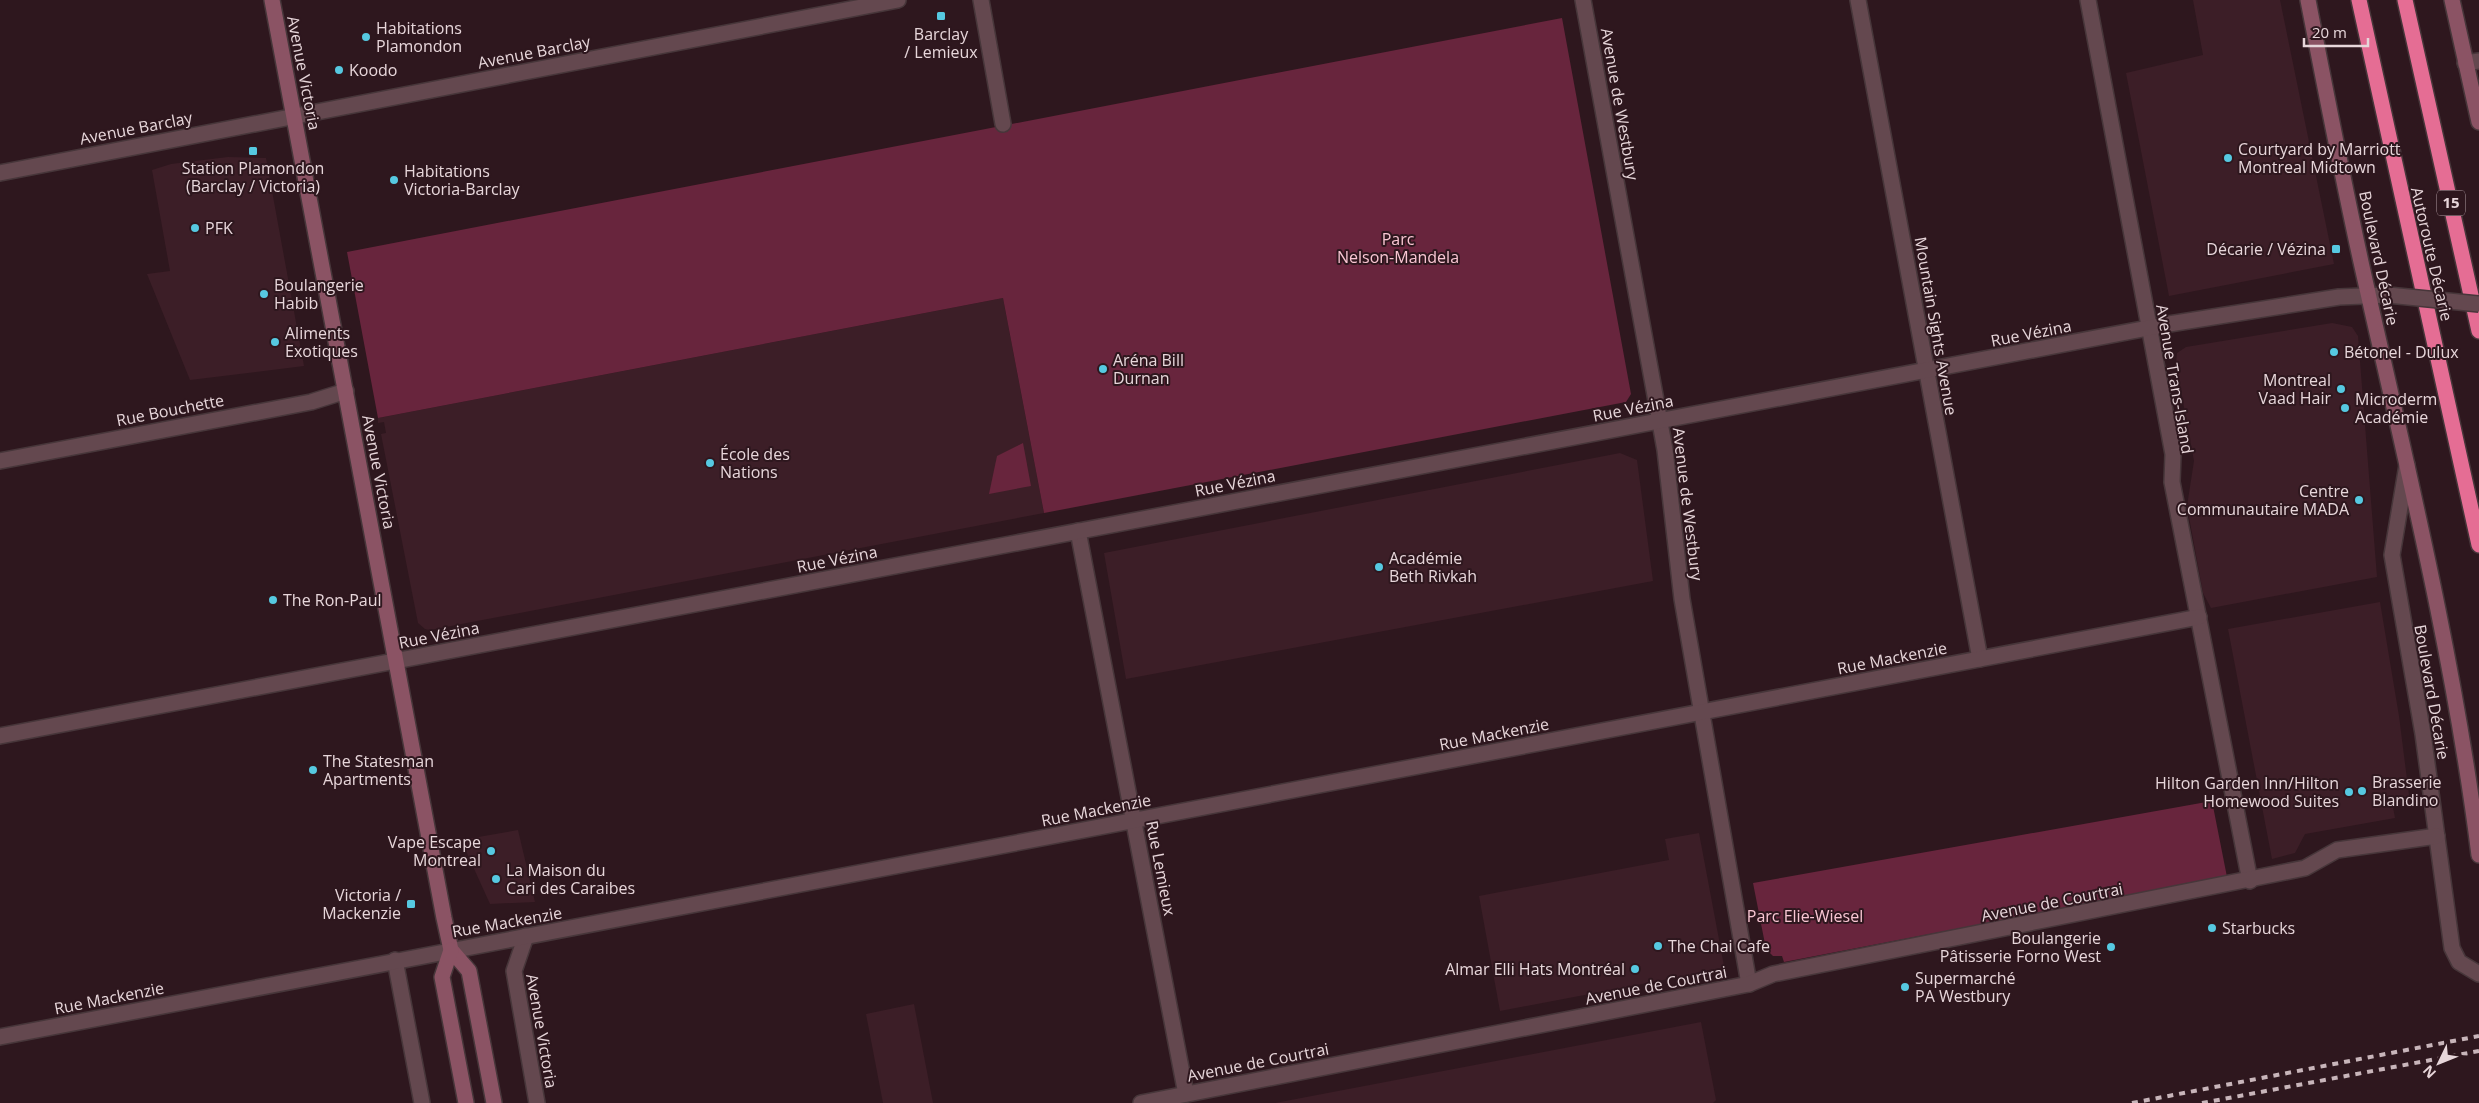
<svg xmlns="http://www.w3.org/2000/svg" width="2479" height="1103" font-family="'Open Sans',sans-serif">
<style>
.built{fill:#3c1e27}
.green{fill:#68253d}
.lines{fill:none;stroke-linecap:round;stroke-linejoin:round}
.street-casing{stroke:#47363a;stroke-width:18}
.secondary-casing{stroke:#47363a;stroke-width:18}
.highway-casing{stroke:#47363a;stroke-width:18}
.street{stroke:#64484f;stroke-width:15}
.secondary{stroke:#8b5364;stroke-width:15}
.highway{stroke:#e56d94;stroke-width:15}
.rail{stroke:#c8b5ba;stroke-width:4;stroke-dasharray:6 6;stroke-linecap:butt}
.street-bridge-casing{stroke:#47363a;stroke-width:18;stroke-linecap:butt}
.street-bridge{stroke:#64484f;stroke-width:15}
.poi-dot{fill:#56c9e1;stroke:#2e171e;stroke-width:2}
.labels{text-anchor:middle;stroke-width:4;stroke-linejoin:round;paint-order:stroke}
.shield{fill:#2e171e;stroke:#b09da2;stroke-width:1}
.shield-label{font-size:15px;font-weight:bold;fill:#e7d6da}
.poi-label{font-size:16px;fill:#e7d6da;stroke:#2e171e;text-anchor:start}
.street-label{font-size:16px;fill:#e7d6da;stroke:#2e171e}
.park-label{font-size:16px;fill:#f9c6d3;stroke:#2e171e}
</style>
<rect width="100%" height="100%" fill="#2e171e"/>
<g class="built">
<path d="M2193 0H2280L2334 264 2169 296 2126 73 2203 55Z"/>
<path d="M228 157 266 158 304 366 190 380 147 274 170 271 152 170 171 164Z"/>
<path d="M1003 298 1044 513 430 630 425 629 418 623 381 434 386 433 384 422 378 423V418Z"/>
<path d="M2332 323 2352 327 2358 336 2377 577 2211 608 2203 593 2187 506 2194 461 2176 364 2177 353 2186 347Z"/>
<path d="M1620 453 1637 460 1653 581 1126 679 1104 553Z"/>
<path d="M2380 602 2399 716 2410 803 2401 805 2392 802 2395 818 2305 834 2295 853 2272 859 2228 629Z"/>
<path d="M518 830 535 902 490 904 461 840Z"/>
<path d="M1699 833 1724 966 1721 969 1500 1011 1479 896 1669 860 1665 839Z"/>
<path d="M914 1004 933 1103H883L866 1014Z"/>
<path d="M1701 1022 1716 1100 1713 1103H1275Z"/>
</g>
<g class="green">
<path d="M1562 18 1631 394 1626 402 1044 513 1003 298 378 418 347 252Z"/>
<path d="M1023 443 1031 486 989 494 997 456Z"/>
<path d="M2212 801 2227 877 1784 962 1782 956H1773L1766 949 1753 883Z"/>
</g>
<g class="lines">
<g class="street-casing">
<g id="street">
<path d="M981 0 1003 124"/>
<path d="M1583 0 1665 450 1682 599 1749 984"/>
<path d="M1858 0 1980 659"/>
<path d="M2088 0 2173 454 2172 482 2250 881"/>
<path d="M2465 63 2479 61"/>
<path d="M0 173 898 0"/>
<path d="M0 461 311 402 346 391"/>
<path d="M2407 465 2392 555 2423 734 2452 948 2459 962 2479 974"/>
<path d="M1078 531 1186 1094"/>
<path d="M0 736 2169 324 2339 297 2388 295"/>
<path d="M526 936 514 971 537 1103"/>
<path d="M395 960 422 1103"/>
<path d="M0 1037 2199 617"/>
<path d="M1141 1103 1749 984 1773 974 2305 868 2337 850 2437 836"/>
</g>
</g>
<g class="secondary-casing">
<g id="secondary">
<path d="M272 0 444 918 451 950 469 971 494 1103"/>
<path d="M2308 0C2325 88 2342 175 2361 262 2405 459 2454 655 2479 855"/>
<path d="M2452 0 2479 122"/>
<path d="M451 950 442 977 466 1103"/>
</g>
</g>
<g class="highway-casing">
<g id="highway">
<path d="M2359 0 2479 545"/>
<path d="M2405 0 2479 331"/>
</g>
</g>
<use href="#street" class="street"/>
<use href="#secondary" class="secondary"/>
<use href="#highway" class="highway"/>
<g class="rail">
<path d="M2132 1103 2479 1036"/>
<path d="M2202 1103 2479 1051"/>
</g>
<g class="street-bridge-casing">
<path id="street-bridge" d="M2388 295 2479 304"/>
</g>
<use href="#street-bridge" class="street-bridge"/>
</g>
<g class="poi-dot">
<rect x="936" y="11" width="10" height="10" rx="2.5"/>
<circle cx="366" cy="37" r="5"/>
<circle cx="339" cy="70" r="5"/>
<rect x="248" y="146" width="10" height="10" rx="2.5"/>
<circle cx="2228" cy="158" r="5"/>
<circle cx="394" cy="180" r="5"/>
<circle cx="195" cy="228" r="5"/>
<rect x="2331" y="244" width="10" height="10" rx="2.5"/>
<circle cx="264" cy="294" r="5"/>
<circle cx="275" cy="342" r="5"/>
<circle cx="2334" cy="352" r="5"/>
<circle cx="1103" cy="369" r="5"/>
<circle cx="2341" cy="389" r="5"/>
<circle cx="2345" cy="408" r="5"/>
<circle cx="710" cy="463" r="5"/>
<circle cx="2359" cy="500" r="5"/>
<circle cx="1379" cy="567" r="5"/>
<circle cx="273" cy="600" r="5"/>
<circle cx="313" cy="770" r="5"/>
<circle cx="2362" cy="791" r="5"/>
<circle cx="2349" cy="792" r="5"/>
<circle cx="491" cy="851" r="5"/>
<circle cx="496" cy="879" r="5"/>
<rect x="406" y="899" width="10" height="10" rx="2.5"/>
<circle cx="2212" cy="928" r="5"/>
<circle cx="1658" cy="946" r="5"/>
<circle cx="2111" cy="947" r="5"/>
<circle cx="1635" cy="969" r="5"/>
<circle cx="1905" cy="987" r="5"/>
</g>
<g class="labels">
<rect class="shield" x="2437" y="190.5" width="28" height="25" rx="4"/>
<g class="shield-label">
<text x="2451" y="208">15</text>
</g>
<g class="poi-label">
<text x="376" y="34">Habitations<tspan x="376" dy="18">Plamondon</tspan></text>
<text x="941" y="40" text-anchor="middle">Barclay<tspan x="941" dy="18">/ Lemieux</tspan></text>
<text x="349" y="76">Koodo</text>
<text x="2238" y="155">Courtyard by Marriott<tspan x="2238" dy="18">Montreal Midtown</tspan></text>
<text x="253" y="174" text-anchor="middle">Station Plamondon<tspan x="253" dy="18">(Barclay / Victoria)</tspan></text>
<text x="404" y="177">Habitations<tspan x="404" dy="18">Victoria-Barclay</tspan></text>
<text x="205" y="234">PFK</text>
<text x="2326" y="255" text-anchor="end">Décarie / Vézina</text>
<text x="274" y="291">Boulangerie<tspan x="274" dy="18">Habib</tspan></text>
<text x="285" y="339">Aliments<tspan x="285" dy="18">Exotiques</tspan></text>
<text x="2344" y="358">Bétonel - Dulux</text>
<text x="1113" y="366">Aréna Bill<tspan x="1113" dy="18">Durnan</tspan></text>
<text x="2331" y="386" text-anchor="end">Montreal<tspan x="2331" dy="18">Vaad Hair</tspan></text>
<text x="2355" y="405">Microderm<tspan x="2355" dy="18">Académie</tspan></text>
<text x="720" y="460">École des<tspan x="720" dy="18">Nations</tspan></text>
<text x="2349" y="497" text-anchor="end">Centre<tspan x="2349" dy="18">Communautaire MADA</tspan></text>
<text x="1389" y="564">Académie<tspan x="1389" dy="18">Beth Rivkah</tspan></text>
<text x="283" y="606">The Ron-Paul</text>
<text x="323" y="767">The Statesman<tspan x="323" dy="18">Apartments</tspan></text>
<text x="2372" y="788">Brasserie<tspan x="2372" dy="18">Blandino</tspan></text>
<text x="2339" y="789" text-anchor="end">Hilton Garden Inn/Hilton<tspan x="2339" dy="18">Homewood Suites</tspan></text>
<text x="481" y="848" text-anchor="end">Vape Escape<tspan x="481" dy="18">Montreal</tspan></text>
<text x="506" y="876">La Maison du<tspan x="506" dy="18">Cari des Caraibes</tspan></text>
<text x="401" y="901" text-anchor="end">Victoria /<tspan x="401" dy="18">Mackenzie</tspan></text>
<text x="2222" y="934">Starbucks</text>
<text x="2101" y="944" text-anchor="end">Boulangerie<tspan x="2101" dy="18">Pâtisserie Forno West</tspan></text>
<text x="1668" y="952">The Chai Cafe</text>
<text x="1625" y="975" text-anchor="end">Almar Elli Hats Montréal</text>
<text x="1915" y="984">Supermarché<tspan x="1915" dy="18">PA Westbury</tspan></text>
</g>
<g class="street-label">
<text transform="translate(534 52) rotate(-11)" y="6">Avenue Barclay</text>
<text transform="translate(304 73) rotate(79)" y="6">Avenue Victoria</text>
<text transform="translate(1620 104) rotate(80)" y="6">Avenue de Westbury</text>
<text transform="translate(136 128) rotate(-11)" y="6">Avenue Barclay</text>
<text transform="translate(2432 254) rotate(77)" y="6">Autoroute Décarie</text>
<text transform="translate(2379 258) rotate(78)" y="6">Boulevard Décarie</text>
<text transform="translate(1936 326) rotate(80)" y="6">Mountain Sights Avenue</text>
<text transform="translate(2031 333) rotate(-11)" y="6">Rue Vézina</text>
<text transform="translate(2175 379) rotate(80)" y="6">Avenue Trans-Island</text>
<text transform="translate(1633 408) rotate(-11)" y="6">Rue Vézina</text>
<text transform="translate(170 410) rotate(-11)" y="6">Rue Bouchette</text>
<text transform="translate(379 472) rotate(79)" y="6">Avenue Victoria</text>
<text transform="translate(1235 483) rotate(-11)" y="6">Rue Vézina</text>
<text transform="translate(1688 504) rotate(83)" y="6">Avenue de Westbury</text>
<text transform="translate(837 559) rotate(-11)" y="6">Rue Vézina</text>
<text transform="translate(439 635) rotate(-11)" y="6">Rue Vézina</text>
<text transform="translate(1892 658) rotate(-11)" y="6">Rue Mackenzie</text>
<text transform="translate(2432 692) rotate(80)" y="6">Boulevard Décarie</text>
<text transform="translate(1494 734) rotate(-11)" y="6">Rue Mackenzie</text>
<text transform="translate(1096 810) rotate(-11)" y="6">Rue Mackenzie</text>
<text transform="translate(1161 868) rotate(79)" y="6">Rue Lemieux</text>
<text transform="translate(2052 902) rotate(-11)" y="6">Avenue de Courtrai</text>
<text transform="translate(507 922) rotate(-10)" y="6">Rue Mackenzie</text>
<text transform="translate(1656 985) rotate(-11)" y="6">Avenue de Courtrai</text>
<text transform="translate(109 998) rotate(-11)" y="6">Rue Mackenzie</text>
<text transform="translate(542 1031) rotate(80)" y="6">Avenue Victoria</text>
<text transform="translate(1258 1062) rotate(-11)" y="6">Avenue de Courtrai</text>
</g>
<g class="park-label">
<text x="1398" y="245">Parc<tspan x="1398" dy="18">Nelson-Mandela</tspan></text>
<text x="1805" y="922">Parc Elie-Wiesel</text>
</g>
</g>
<g transform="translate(2439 1063) rotate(227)" stroke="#2e171e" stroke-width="4" paint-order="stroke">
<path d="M0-4L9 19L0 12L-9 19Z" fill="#e7d6da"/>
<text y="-8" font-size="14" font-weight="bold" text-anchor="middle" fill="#e7d6da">N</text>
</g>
<path d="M2304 38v8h64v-8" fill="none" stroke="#e7d6da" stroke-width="2.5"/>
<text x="2312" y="38" font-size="15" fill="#e7d6da" stroke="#2e171e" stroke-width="4" paint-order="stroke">20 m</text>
</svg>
